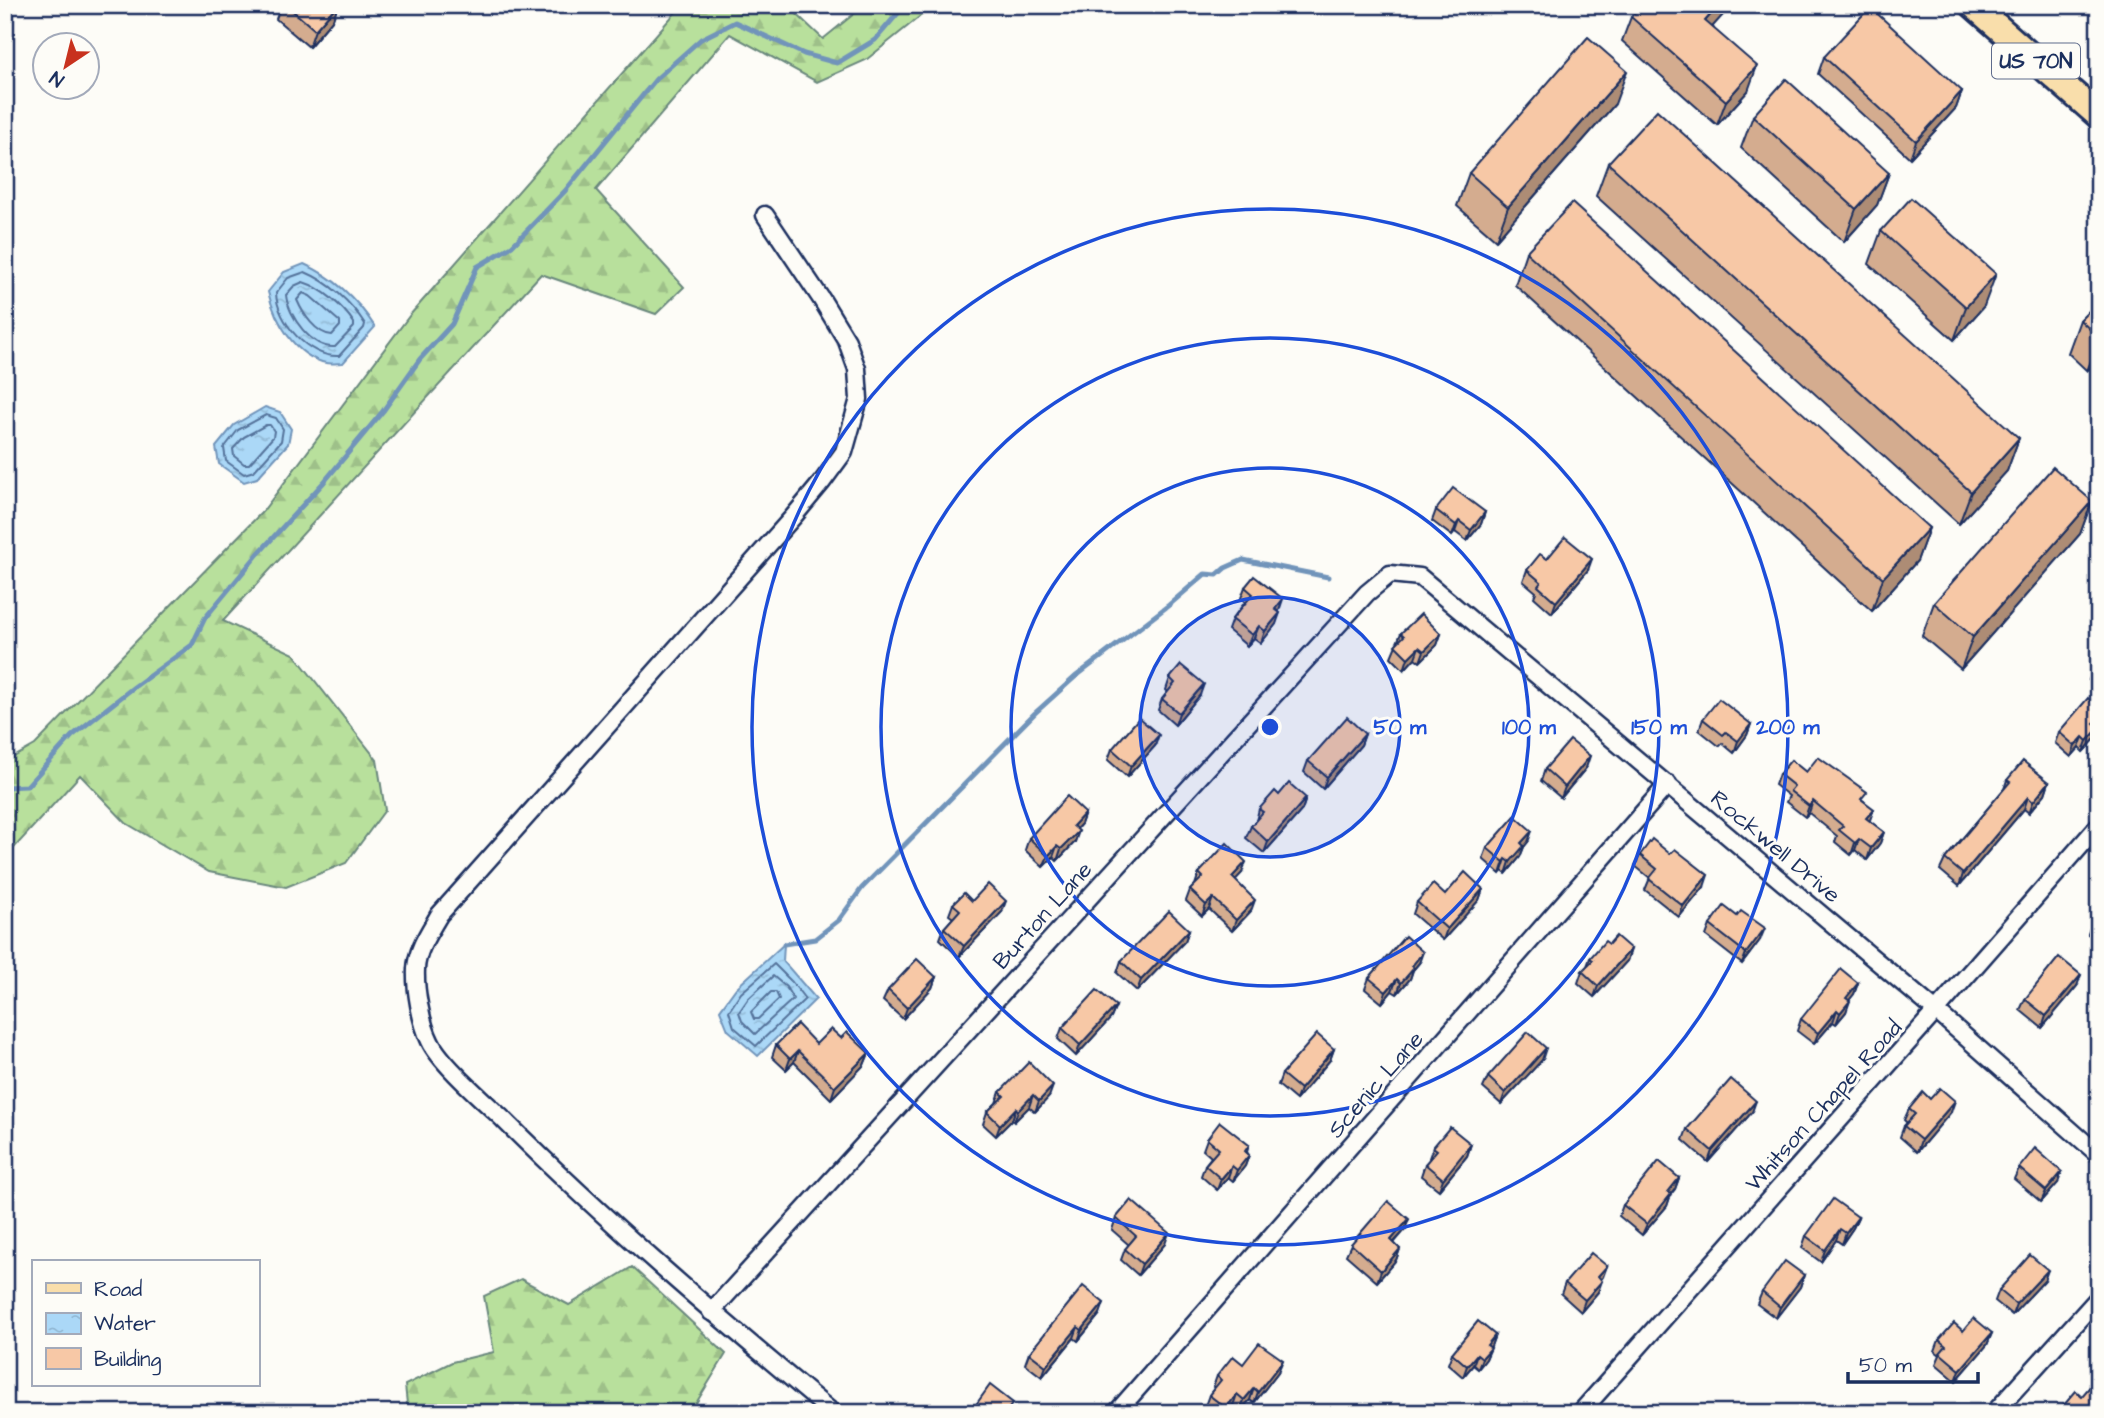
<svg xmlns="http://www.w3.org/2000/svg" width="2104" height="1418" font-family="'Architects Daughter',sans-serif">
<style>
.forest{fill:url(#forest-firs);stroke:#6a887d;stroke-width:2}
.water{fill:url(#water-ripples);stroke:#7194ba;stroke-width:2}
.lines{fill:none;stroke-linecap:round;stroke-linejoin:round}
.shore{stroke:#55739b;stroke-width:2}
.stream{stroke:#7194ba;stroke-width:5}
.minor-casing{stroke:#1b2f5e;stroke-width:21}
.primary-casing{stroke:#1b2f5e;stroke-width:30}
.minor{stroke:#fdfcf7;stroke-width:16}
.primary{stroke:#f9deab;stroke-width:24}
.wall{fill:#d4ac8f;stroke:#1b2f5e;stroke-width:2}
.shaded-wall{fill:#ad8c74;stroke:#1b2f5e;stroke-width:2}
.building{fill:#f7c8a6;stroke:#1b2f5e;stroke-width:2}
.ring{fill:none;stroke:#1d4ed8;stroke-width:3.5}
.labels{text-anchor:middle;stroke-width:6;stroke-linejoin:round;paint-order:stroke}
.shield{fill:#fdfcf7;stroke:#5f6c8c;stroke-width:2}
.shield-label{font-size:21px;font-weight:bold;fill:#1b2f5e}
.street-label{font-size:23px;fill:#1b2f5e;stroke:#fdfcf7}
.centre{fill:#1d4ed8;stroke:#fdfcf7;stroke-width:3.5}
.ring-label{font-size:21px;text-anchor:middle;font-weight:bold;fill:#1d4ed8;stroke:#fdfcf7;stroke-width:6;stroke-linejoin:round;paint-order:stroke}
</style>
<defs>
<pattern id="forest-firs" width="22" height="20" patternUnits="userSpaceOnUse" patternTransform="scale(1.75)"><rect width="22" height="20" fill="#b8e09c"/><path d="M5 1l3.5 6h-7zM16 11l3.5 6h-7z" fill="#9ec089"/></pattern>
<pattern id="water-ripples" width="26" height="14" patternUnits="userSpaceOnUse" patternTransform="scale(1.75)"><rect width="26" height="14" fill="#abd8f7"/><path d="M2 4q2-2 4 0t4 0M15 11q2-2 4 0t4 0" fill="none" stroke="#93bad6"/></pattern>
</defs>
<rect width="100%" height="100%" fill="#fdfcf7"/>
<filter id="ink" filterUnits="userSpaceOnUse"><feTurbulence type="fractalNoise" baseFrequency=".0143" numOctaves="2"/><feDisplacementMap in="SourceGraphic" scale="14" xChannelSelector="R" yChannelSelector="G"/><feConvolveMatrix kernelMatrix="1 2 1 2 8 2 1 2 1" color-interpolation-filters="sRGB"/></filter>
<g filter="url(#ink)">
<g class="forest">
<path d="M682 5H787L823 39 865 5H934L866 60 817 82 730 34 596 190 684 287 656 314 541 274 223 621 294 654 377 760 385 810 346 863 286 887 209 872 126 823 80 775 5 858V762L35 745 263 511 410 315Z"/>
<path d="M632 1267 726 1354 690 1413H408L405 1385 452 1362 494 1352 484 1296 521 1279 569 1305Z"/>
</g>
<g class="water">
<path d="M304 264C334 277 357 299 375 327L343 363C338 363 331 364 326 363 294 356 275 320 268 292L284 272Z"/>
<path d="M265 407 280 412 291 429 288 444 257 478 244 482 219 464 216 447 234 425Z"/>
<path d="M784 944 783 961 816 999 758 1056 728 1030 720 1010 736 988Z"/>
</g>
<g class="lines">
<g class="shore">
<path d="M305 272C329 282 351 302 365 324L364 328 339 356C309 358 277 322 276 293L288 278Z"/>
<path d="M303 282C322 288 343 306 354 323V327L335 347C312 349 288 316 286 295L294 286Z"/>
<path d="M303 293 310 296 340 322V326L332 335C316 334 303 314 297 300Z"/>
<path d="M266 415 276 418 283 429 281 441 254 471 244 474 226 461 224 448 238 430Z"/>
<path d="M266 425H270L274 431 273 437 249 464H244L234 456 233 449 244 437Z"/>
<path d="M774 964 792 982 805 999 756 1046 734 1027 729 1011 741 993Z"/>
<path d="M773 976 786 987 793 999 755 1034 742 1021 739 1012 748 999Z"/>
<path d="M771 992H776L779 999 758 1019H754L751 1012Z"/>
</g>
<g class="stream">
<path d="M5 787 27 786 72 736 134 687 192 645 205 618 258 554 324 482 383 411 420 359 452 324 477 267 512 246 565 191 656 79 701 39 735 22 804 54 837 63 875 40 905 5"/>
<path d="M784 944 815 939 839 920 862 888 1035 713 1075 677 1169 605 1205 574 1217 575 1225 568 1243 560 1328 577"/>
</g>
<g class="minor-casing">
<g id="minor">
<path d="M765 215 822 300 847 341 857 369 859 399 844 452 822 482 793 517 439 915C430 931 417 949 416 969 415 989 421 1023 430 1041 440 1063 484 1101 503 1119 607 1223 720 1319 833 1413"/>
<path d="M711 1312 1367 593 1390 574 1420 577 1936 1011 2099 1155"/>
<path d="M1116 1413 1668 784"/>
<path d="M1580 1413 1936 1011 2099 825"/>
<path d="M1994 1413 2099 1297"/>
</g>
</g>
<g class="primary-casing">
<path id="primary" d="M1973 5 2099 116"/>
</g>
<use href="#minor" class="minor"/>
<use href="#primary" class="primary"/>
</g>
<g class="wall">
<path d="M281 5H338L333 19 309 47 276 19Z"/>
<path d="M1631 17 1713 27 1748 91 1717 125 1622 41Z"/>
<path d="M1824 57 1962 91 1956 108 1910 158 1818 74Z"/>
<path d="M1615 104 1496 240 1457 206 1469 173Z"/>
<path d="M1753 116 1889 173 1877 205 1844 242 1741 148Z"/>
<path d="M1608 163 2019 438 2007 471 1959 524 1596 196Z"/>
<path d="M1881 231 1984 306 1954 340 1869 264Z"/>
<path d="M1526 252 1929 528 1917 561 1872 611 1515 285Z"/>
<path d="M2099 301V360L2087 371 2068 353 2080 320Z"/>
<path d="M2092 501 2080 534 1961 669 1922 636 1934 603Z"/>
<path d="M1436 510 1485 512 1481 524 1467 541 1455 532 1452 536 1432 521Z"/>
<path d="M1547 559 1588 570 1552 613 1534 597 1536 592 1523 581 1527 570Z"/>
<path d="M1245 587 1278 611 1276 624 1261 643 1254 638 1247 646 1228 630 1232 619 1245 602 1241 598Z"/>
<path d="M1401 633 1441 634 1437 645 1420 662 1415 658 1404 670 1391 657Z"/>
<path d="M2099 661V687L2089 680 2093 669Z"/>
<path d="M1170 678 1200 695 1175 725 1158 710 1162 699 1168 692 1166 690Z"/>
<path d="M2099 693V724L2097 726 2095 739 2083 752 2079 748 2071 757 2055 743 2059 732 2092 702Z"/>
<path d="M1703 719 1751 724 1747 735 1734 753 1722 743 1719 746 1699 730Z"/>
<path d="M1365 734 1361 745 1323 789 1304 772 1308 761Z"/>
<path d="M1155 746 1127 777 1108 760 1112 749Z"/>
<path d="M1586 768 1561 798 1541 781 1545 769Z"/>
<path d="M1806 772 1864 801 1869 821 1884 832 1880 843 1867 860 1855 850 1851 855 1835 842 1837 836 1809 813 1805 817 1786 802 1789 796 1775 785 1779 774Z"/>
<path d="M2007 780 2049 782 2045 794 2029 813 2024 809 1959 886 1940 870 1945 859 2004 789Z"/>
<path d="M1279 795 1306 798 1302 810 1264 853 1246 838 1251 826 1256 821 1259 809Z"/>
<path d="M1085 813 1081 824 1077 829 1075 842 1057 861 1053 857 1043 867 1025 850 1029 838Z"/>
<path d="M1528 842 1524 847 1520 857 1506 874 1502 871 1500 874 1483 859 1487 848Z"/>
<path d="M1640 855 1704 887 1679 917 1645 890 1650 878 1635 866Z"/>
<path d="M1199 873H1242L1235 880 1251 911 1232 931 1209 909 1202 916 1186 901 1190 890 1195 885Z"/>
<path d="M1483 889 1479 900 1443 940 1413 914 1417 902 1445 895Z"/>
<path d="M2099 891V903L2095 900Z"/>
<path d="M953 904 1002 912 959 957 940 939 944 928 953 918 949 915Z"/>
<path d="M2099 914V942L2088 934 2092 922Z"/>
<path d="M1710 925 1760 940 1742 964 1706 936Z"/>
<path d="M1189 930 1185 941 1137 991 1117 973 1121 961Z"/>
<path d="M1631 949 1627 961 1594 997 1578 983 1582 971 1587 966 1590 958Z"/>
<path d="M1419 963 1413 970 1410 979 1397 994 1392 991 1382 1003 1365 989 1369 978Z"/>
<path d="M936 977 932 988 903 1019 883 1001 888 990Z"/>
<path d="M1858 983 1854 994 1849 1000 1846 1012 1836 1024 1833 1022 1814 1044 1797 1031 1801 1019Z"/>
<path d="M2077 986 2042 1028 2020 1010 2025 999Z"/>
<path d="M1116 1006 1111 1018 1076 1056 1058 1039 1062 1028Z"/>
<path d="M841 1038 869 1053 864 1065 831 1099 794 1062 786 1070 772 1057 776 1045 816 1044Z"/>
<path d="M1334 1049 1330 1060 1296 1100 1278 1085 1282 1074Z"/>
<path d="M1542 1060 1501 1104 1483 1088 1488 1077Z"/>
<path d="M1000 1092 1049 1097 1035 1112 1029 1107 1014 1122 1012 1120 996 1136 983 1124 987 1112 996 1103Z"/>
<path d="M1930 1099 1951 1112 1917 1152 1900 1137 1904 1126 1907 1123 1904 1120 1909 1109Z"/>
<path d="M1752 1112 1708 1162 1683 1140 1687 1129Z"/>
<path d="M1207 1139 1249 1145 1247 1152 1249 1155 1245 1166 1233 1181 1228 1177 1217 1190 1201 1176 1205 1165 1211 1157 1203 1150Z"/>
<path d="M1471 1144 1467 1156 1439 1190 1421 1176 1425 1164 1430 1159 1429 1158 1433 1147Z"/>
<path d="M2019 1168 2058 1183 2041 1202 2014 1179Z"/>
<path d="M1679 1178 1675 1189 1671 1194 1667 1206 1642 1235 1619 1216 1623 1205Z"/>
<path d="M1858 1217 1853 1228 1842 1244 1836 1240 1821 1262 1802 1248 1806 1236Z"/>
<path d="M1116 1218 1165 1244 1138 1275 1121 1260 1125 1249 1129 1245 1112 1230Z"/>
<path d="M1405 1230 1394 1243 1400 1249 1396 1260 1377 1282 1346 1255 1351 1244Z"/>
<path d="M1607 1266 1601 1279 1598 1292 1581 1312 1561 1294 1565 1283Z"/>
<path d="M1804 1275 1800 1287 1776 1318 1757 1304 1762 1292Z"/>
<path d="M2044 1281 2012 1315 1995 1301 1999 1290Z"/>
<path d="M1100 1314 1078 1341 1074 1338 1042 1377 1025 1364 1029 1353Z"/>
<path d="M1963 1331 1992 1333 1987 1345 1956 1381 1936 1364 1940 1355 1935 1351 1939 1340Z"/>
<path d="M1495 1335 1486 1359 1478 1369 1473 1365 1463 1377 1448 1364 1452 1353Z"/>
<path d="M1243 1364 1278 1372 1254 1403 1250 1400 1240 1411 1233 1406 1227 1413H1214L1205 1406 1209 1395 1214 1388 1213 1387 1217 1376Z"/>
</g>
<g class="shaded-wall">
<path d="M337 5H338L333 19 309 47 315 30Z"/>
<path d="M1719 5H1732L1696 45 1705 21Z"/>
<path d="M1757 66 1748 91 1717 125 1726 101Z"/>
<path d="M1627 71 1615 104 1496 240 1508 207Z"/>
<path d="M1962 91 1956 108 1910 158 1916 141Z"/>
<path d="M1889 173 1877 205 1844 242 1856 209Z"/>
<path d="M1996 274 1984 306 1954 340 1966 307Z"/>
<path d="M2099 340V360L2087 371Z"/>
<path d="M2019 438 2007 471 1959 524 1971 492Z"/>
<path d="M2092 501 2080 534 1961 669 1973 637Z"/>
<path d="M1485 512 1481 524 1467 541 1471 530Z"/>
<path d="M1459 521 1455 532 1452 536 1456 525Z"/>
<path d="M1929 528 1917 561 1872 611 1883 578Z"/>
<path d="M1592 559 1588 570 1552 613 1556 602Z"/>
<path d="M1283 599 1279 611 1271 620 1275 609Z"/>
<path d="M1280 613 1276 624 1261 643 1265 631Z"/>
<path d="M1259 626 1254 638 1247 646 1252 635Z"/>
<path d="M1441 634 1437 645 1420 662 1424 651Z"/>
<path d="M1419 647 1415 658 1404 670 1408 658Z"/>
<path d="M1204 684 1200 695 1175 725 1179 713Z"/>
<path d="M2099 718V724L2090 735 2094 723Z"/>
<path d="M1751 724 1747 735 1734 753 1738 741Z"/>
<path d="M2099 728 2095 739 2083 752 2087 741Z"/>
<path d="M1365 734 1361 745 1323 789 1327 777Z"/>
<path d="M1159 735 1155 746 1127 777 1131 766Z"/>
<path d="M2083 737 2079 748 2071 757 2075 746Z"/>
<path d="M1590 756 1586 768 1561 798 1565 787Z"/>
<path d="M2049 782 2045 794 2029 813 2033 802Z"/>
<path d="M2028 797 2024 809 1959 886 1963 874Z"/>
<path d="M1306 798 1302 810 1264 853 1268 842Z"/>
<path d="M1813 801 1809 813 1805 817 1809 806Z"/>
<path d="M1874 809 1870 820 1862 830 1866 818Z"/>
<path d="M1085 813 1081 824 1069 837 1073 826Z"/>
<path d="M1079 831 1075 842 1057 861 1061 849Z"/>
<path d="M1532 831 1528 842 1524 847 1520 857 1506 874 1510 862 1521 843Z"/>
<path d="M1884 832 1880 843 1867 860 1871 848Z"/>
<path d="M1859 839 1855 850 1851 855 1855 843Z"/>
<path d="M1057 846 1053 857 1043 867 1048 856Z"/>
<path d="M1506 859 1502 871 1500 874 1504 862Z"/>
<path d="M1246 862 1242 873 1228 888 1232 877Z"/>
<path d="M1708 875 1704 887 1679 917 1683 906Z"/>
<path d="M1483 889 1479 900 1443 940 1447 929Z"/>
<path d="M1213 898 1209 909 1202 916 1206 905Z"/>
<path d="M1255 900 1251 911 1232 931 1236 920Z"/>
<path d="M1006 901 1002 912 959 957 964 946Z"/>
<path d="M1765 928 1760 940 1742 964 1746 953Z"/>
<path d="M1189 930 1185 941 1137 991 1141 980Z"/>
<path d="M1631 949 1627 961 1594 997 1598 986Z"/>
<path d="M1423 952 1419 963 1413 970 1410 979 1397 994 1401 983 1412 966Z"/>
<path d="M2081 975 2077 986 2042 1028 2046 1016Z"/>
<path d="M936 977 932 988 903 1019 907 1008Z"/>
<path d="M1397 979 1392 991 1382 1003 1386 992Z"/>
<path d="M1858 983 1854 994 1842 1009 1846 998Z"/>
<path d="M1850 1001 1846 1012 1836 1024 1840 1013Z"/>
<path d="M1116 1006 1111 1018 1076 1056 1080 1045Z"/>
<path d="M1837 1010 1833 1022 1814 1044 1818 1033Z"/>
<path d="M1546 1048 1542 1060 1501 1104 1505 1093Z"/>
<path d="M1334 1049 1330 1060 1296 1100 1300 1089Z"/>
<path d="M798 1051 794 1062 786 1070 790 1059Z"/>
<path d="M869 1053 864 1065 831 1099 835 1087Z"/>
<path d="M1053 1086 1049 1097 1035 1112 1039 1101Z"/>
<path d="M1033 1095 1029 1107 1014 1122 1018 1111Z"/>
<path d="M1756 1101 1752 1112 1708 1162 1712 1151Z"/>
<path d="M1955 1101 1951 1112 1917 1152 1921 1140Z"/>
<path d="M1016 1108 1012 1120 996 1136 1000 1125Z"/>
<path d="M1471 1144 1467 1156 1439 1190 1443 1179Z"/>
<path d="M1249 1155 1245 1166 1233 1181 1237 1170Z"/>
<path d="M1232 1166 1228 1177 1217 1190 1221 1179Z"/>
<path d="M2062 1172 2058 1183 2041 1202 2046 1191Z"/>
<path d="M1679 1178 1675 1189 1664 1203 1668 1192Z"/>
<path d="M1671 1194 1667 1206 1642 1235 1647 1224Z"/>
<path d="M1858 1217 1853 1228 1842 1244 1846 1233Z"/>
<path d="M1409 1219 1405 1230 1386 1251 1391 1240Z"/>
<path d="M1840 1229 1836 1240 1821 1262 1825 1250Z"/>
<path d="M1169 1233 1165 1244 1138 1275 1142 1264Z"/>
<path d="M1400 1249 1396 1260 1377 1282 1381 1271Z"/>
<path d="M1607 1266 1603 1277 1594 1288 1598 1276Z"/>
<path d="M2048 1270 2044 1281 2012 1315 2016 1304Z"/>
<path d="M1804 1275 1800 1287 1776 1318 1780 1307Z"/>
<path d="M1602 1281 1598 1292 1581 1312 1585 1300Z"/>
<path d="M1104 1303 1100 1314 1078 1341 1082 1330Z"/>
<path d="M1078 1327 1074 1338 1042 1377 1046 1366Z"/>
<path d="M1992 1333 1987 1345 1956 1381 1960 1370Z"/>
<path d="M1495 1335 1491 1346 1483 1356 1487 1345Z"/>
<path d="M1491 1348 1486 1359 1478 1369 1482 1358Z"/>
<path d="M1477 1354 1473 1365 1463 1377 1467 1366Z"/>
<path d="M1283 1360 1278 1372 1254 1403 1258 1392Z"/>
<path d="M1254 1388 1250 1400 1240 1411 1244 1400Z"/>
<path d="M1237 1394 1233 1406 1227 1413H1224L1226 1408Z"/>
<path d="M2099 1402V1408L2095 1413H2089Z"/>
</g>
<g class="building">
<path d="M286 5H337L315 30Z"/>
<path d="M1641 5H1719L1705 21 1757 66 1726 101 1631 17Z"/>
<path d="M1870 7 1962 91 1916 141 1824 57Z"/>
<path d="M1588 37 1627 71 1508 207 1469 173Z"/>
<path d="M1786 79 1889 173 1856 209 1753 116Z"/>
<path d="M1657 110 2019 438 1971 492 1608 163Z"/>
<path d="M1911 198 1996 274 1966 307 1881 231Z"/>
<path d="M1572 203 1929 528 1883 578 1526 252Z"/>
<path d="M2099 301V338L2080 320Z"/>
<path d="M2053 467 2092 501 1973 637 1934 603Z"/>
<path d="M1453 488 1485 512 1471 530 1459 521 1456 525 1436 510Z"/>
<path d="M1565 537 1592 559 1556 602 1538 586 1541 582 1527 570 1540 554 1547 559Z"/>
<path d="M1254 576 1283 599 1275 609 1280 613 1265 631 1259 626 1252 635 1232 619 1253 594 1245 587Z"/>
<path d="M1421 614 1441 634 1424 651 1419 647 1408 658 1395 645 1404 636 1401 633Z"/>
<path d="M2099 661V673L2093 669Z"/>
<path d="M1181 665 1204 684 1179 713 1162 699 1175 683 1170 678Z"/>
<path d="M2099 693V718L2094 723 2099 728 2087 741 2083 737 2075 746 2059 732 2088 698 2092 702Z"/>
<path d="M1719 699 1751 724 1738 741 1726 732 1723 735 1703 719Z"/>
<path d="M1347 717 1365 734 1327 777 1308 761Z"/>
<path d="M1139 718 1159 735 1131 766 1112 749Z"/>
<path d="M1570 740 1590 756 1565 787 1545 769Z"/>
<path d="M1818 757 1867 792 1861 799 1874 809 1866 818 1884 832 1871 848 1859 839 1855 843 1839 830 1843 826 1813 801 1809 806 1790 791 1794 786 1779 774 1791 760 1806 772Z"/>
<path d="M2023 761 2049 782 2033 802 2028 797 1963 874 1945 859 2010 782 2007 780Z"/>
<path d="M1289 783 1306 798 1268 842 1251 826 1263 812 1259 809 1275 791 1279 795Z"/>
<path d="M1067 796 1085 813 1073 826 1079 831 1061 849 1057 846 1048 856 1029 838Z"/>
<path d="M1515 816 1532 831 1521 843 1524 846 1510 862 1506 859 1504 862 1487 848Z"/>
<path d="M1652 839 1670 854 1675 849 1708 875 1683 906 1649 879 1657 869 1640 855Z"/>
<path d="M1227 843 1246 862 1232 877 1255 900 1236 920 1213 898 1206 905 1190 890 1203 877 1199 873Z"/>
<path d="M1465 872 1483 889 1447 929 1417 902 1433 884 1445 895Z"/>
<path d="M988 884 1006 901 964 946 944 928 960 910 953 904 964 893 972 901Z"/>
<path d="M1724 906 1737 916 1741 911 1765 928 1746 953 1710 925Z"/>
<path d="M1169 911 1189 930 1141 980 1121 961Z"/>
<path d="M2099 914V928L2092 922Z"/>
<path d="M1405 936 1423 952 1412 966 1414 968 1401 983 1397 979 1386 992 1369 978Z"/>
<path d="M1616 936 1631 949 1598 986 1582 971 1593 960 1590 958 1605 941 1609 944Z"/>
<path d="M2059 957 2081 975 2046 1016 2025 999Z"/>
<path d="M917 959 936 977 907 1008 888 990Z"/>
<path d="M1841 969 1858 983 1846 998 1850 1001 1840 1013 1837 1010 1818 1033 1801 1019Z"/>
<path d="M1097 990 1116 1006 1080 1045 1062 1028Z"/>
<path d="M797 1024 816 1044 831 1029 841 1038 847 1032 869 1053 835 1087 798 1051 790 1059 776 1045Z"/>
<path d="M1528 1032 1546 1048 1505 1093 1488 1077Z"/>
<path d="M1317 1034 1334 1049 1300 1089 1282 1074Z"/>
<path d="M1029 1062 1053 1086 1039 1101 1033 1095 1018 1111 1016 1108 1000 1125 987 1112 1004 1096 1000 1092Z"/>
<path d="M1731 1079 1756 1101 1712 1151 1687 1129Z"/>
<path d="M1940 1088 1955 1101 1921 1140 1904 1126 1915 1114 1909 1109 1923 1092 1930 1099Z"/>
<path d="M1220 1122 1249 1145 1245 1151 1249 1155 1237 1170 1232 1166 1221 1179 1205 1165 1219 1149 1207 1139Z"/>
<path d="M1450 1127 1471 1144 1443 1179 1425 1164 1437 1150 1433 1147Z"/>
<path d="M2035 1148 2062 1172 2046 1191 2019 1168Z"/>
<path d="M1659 1161 1679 1178 1668 1192 1671 1194 1647 1224 1623 1205Z"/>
<path d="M1833 1199 1858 1217 1846 1233 1840 1229 1825 1250 1806 1236Z"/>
<path d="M1131 1200 1169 1233 1142 1264 1125 1249 1136 1236 1116 1218Z"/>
<path d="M1388 1201 1409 1219 1391 1240 1400 1249 1381 1271 1351 1244Z"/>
<path d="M1591 1253 1607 1266 1598 1276 1602 1281 1585 1300 1565 1283Z"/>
<path d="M2030 1255 2048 1270 2016 1304 1999 1290Z"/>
<path d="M1785 1261 1804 1275 1780 1307 1762 1292Z"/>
<path d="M1083 1286 1104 1303 1082 1330 1078 1327 1046 1366 1029 1353Z"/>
<path d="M1974 1318 1992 1333 1960 1370 1940 1353 1946 1346 1939 1340 1954 1323 1963 1331Z"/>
<path d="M1478 1321 1495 1335 1487 1345 1491 1348 1482 1358 1477 1354 1467 1366 1452 1353Z"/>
<path d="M1259 1343 1283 1360 1258 1392 1254 1388 1244 1400 1237 1394 1226 1408 1209 1395 1221 1380 1217 1376 1233 1356 1243 1364Z"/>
<path d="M2099 1376V1402L2089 1413H2057L2076 1391 2082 1396Z"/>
<path d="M990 1385 1013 1403 1005 1413H970Z"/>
</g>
</g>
<circle cx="1270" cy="727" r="130" fill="#1d4ed8" fill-opacity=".12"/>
<g class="ring">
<circle cx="1270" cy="727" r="130"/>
<circle cx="1270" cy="727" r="259"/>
<circle cx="1270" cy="727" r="389"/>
<circle cx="1270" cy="727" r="518"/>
</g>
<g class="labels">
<rect class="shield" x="1992" y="43.5" width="88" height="35" rx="5"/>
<g class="shield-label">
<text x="2036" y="68">US 70N</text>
</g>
<g class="street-label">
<text transform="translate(1776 846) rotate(40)" y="8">Rockwell Drive</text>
<text transform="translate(1042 915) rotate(-48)" y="8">Burton Lane</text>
<text transform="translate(1375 1084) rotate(-49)" y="8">Scenic Lane</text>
<text transform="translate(1823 1105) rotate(-48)" y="8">Whitson Chapel Road</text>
</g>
</g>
<circle cx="1270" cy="727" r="10" class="centre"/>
<g class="ring-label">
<text x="1400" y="734">50 m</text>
<text x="1529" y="734">100 m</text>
<text x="1659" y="734">150 m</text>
<text x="1788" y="734">200 m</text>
</g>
<rect width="2104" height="1418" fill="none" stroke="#fdfcf7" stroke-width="28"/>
<rect x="14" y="14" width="2076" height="1390" fill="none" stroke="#1b2f5e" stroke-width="2.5" filter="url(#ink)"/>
<rect x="32" y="1260" width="228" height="126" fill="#fdfcf7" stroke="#a3aaba" stroke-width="2"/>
<rect x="46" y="1283" width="35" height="10" fill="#f9deab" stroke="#a3aaba" stroke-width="2"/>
<text x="94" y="1296" font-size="21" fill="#1b2f5e">Road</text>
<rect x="46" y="1313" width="35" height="21" fill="url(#water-ripples)" stroke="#a3aaba" stroke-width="2"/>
<text x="94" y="1330" font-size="21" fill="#1b2f5e">Water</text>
<rect x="46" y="1348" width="35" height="21" fill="#f7c8a6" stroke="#a3aaba" stroke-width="2"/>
<text x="94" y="1366" font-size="21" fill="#1b2f5e">Building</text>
<g transform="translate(66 66) rotate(215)"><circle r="33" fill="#fdfcf7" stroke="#a3aaba" stroke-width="2"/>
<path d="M0-5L12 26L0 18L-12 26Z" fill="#c8321e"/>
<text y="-10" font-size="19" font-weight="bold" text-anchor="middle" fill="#1b2f5e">N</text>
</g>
<path d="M1848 1372v10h130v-10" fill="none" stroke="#1b2f5e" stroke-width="3.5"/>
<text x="1859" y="1372" font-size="21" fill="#1b2f5e" stroke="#fdfcf7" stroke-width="5" paint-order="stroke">50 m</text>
</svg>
